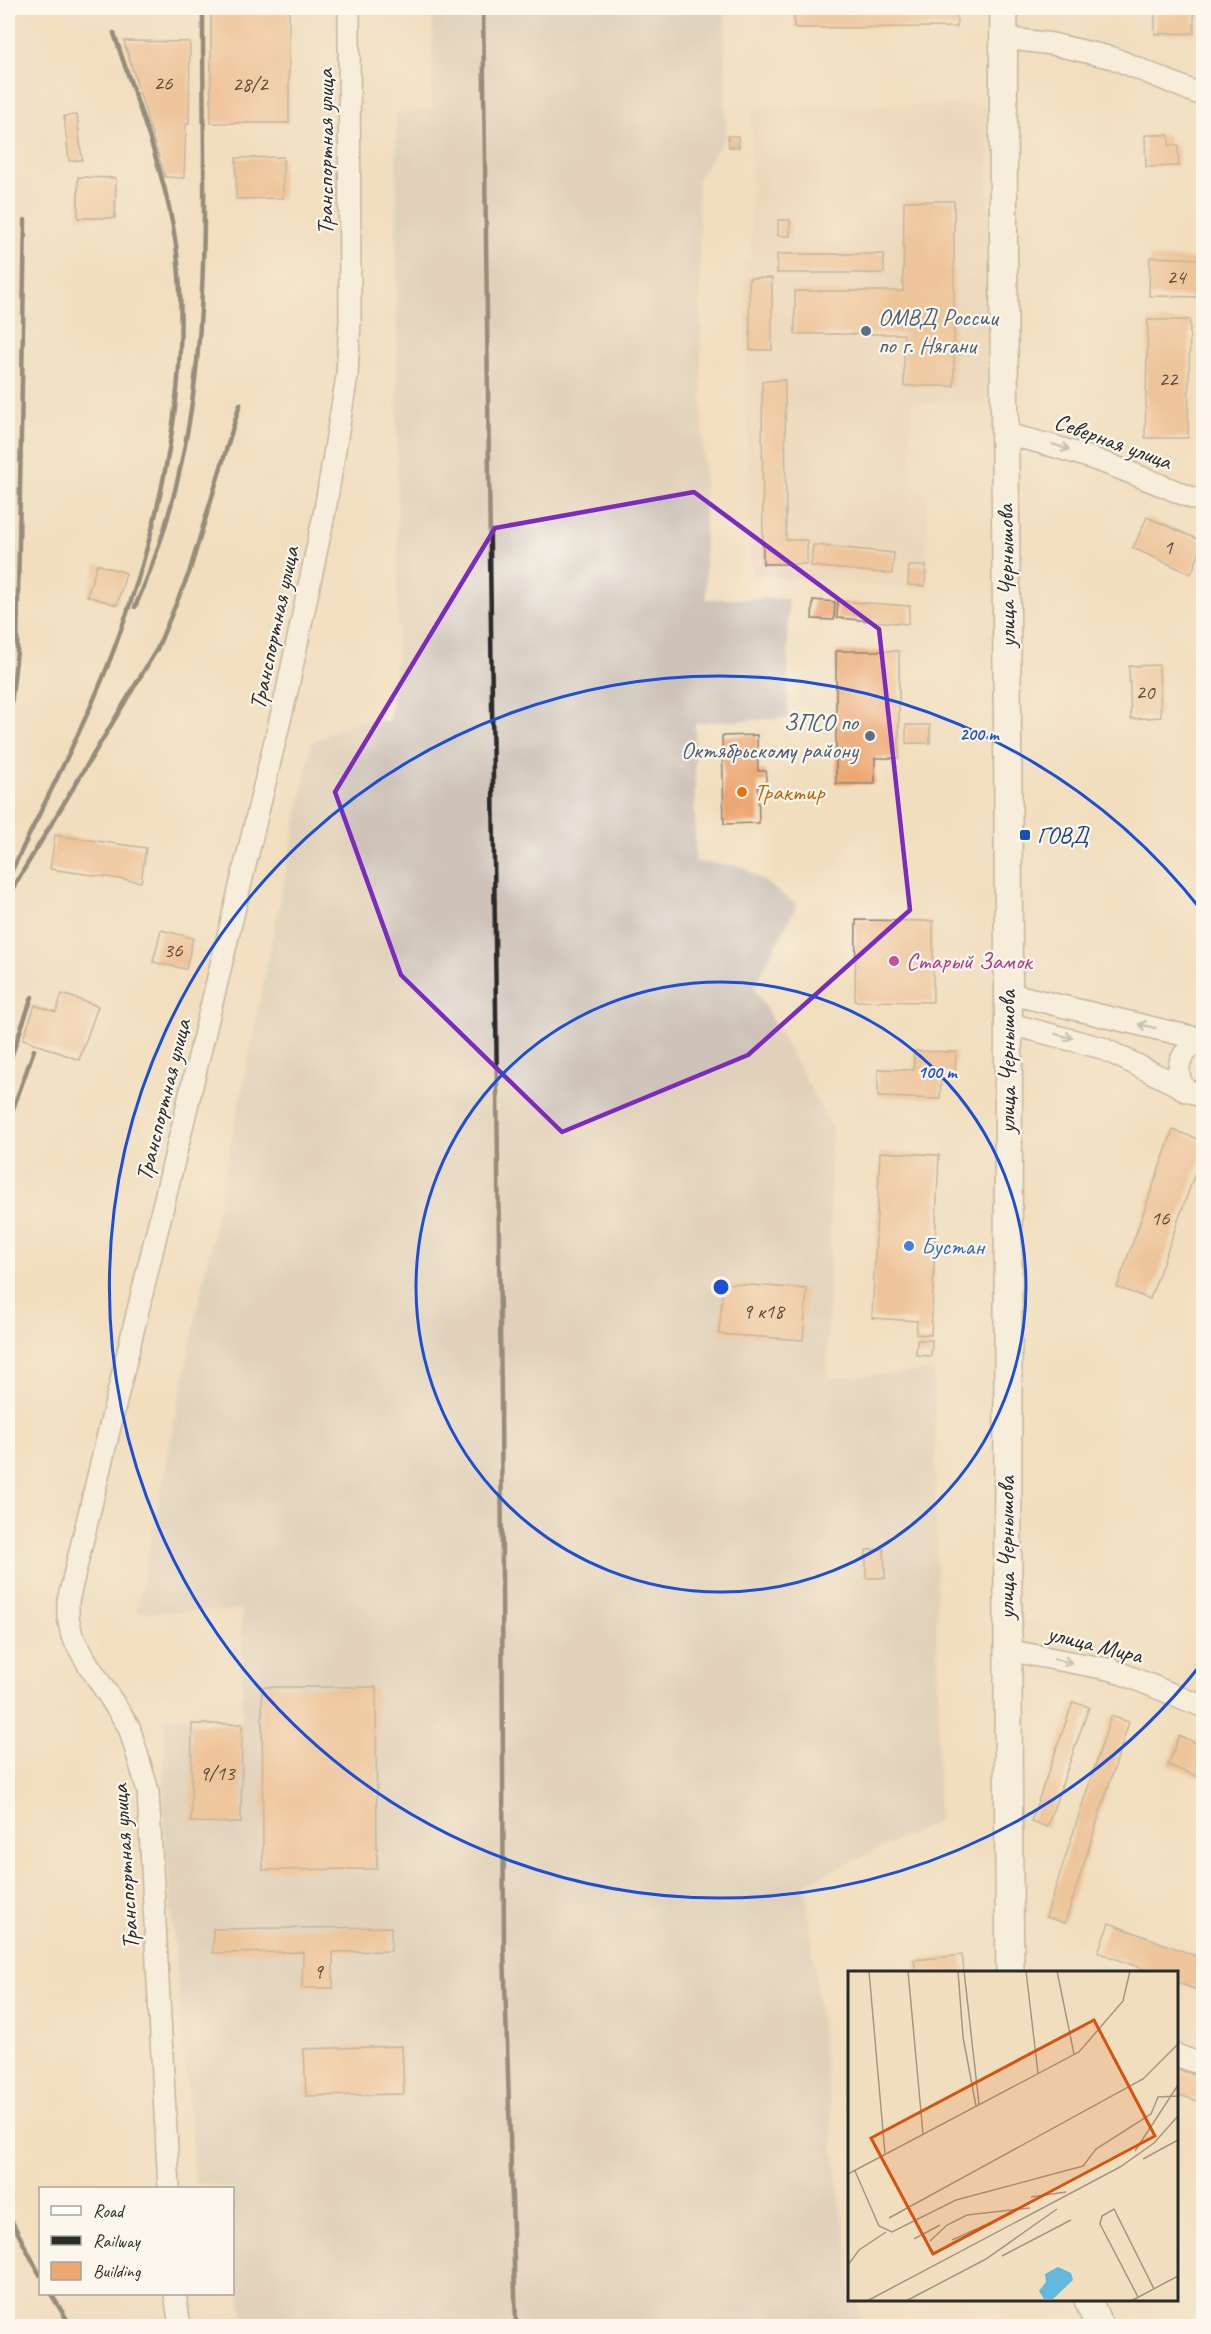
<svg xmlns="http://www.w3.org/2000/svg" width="1211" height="2334" font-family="Caveat,sans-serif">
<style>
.built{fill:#e8cfb6}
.industrial{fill:#cec2b9}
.building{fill:#eca670}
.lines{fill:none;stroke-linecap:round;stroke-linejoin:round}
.minor-casing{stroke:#8e8474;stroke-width:24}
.major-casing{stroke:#8e8474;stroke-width:30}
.minor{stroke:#fff;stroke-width:21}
.major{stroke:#fff;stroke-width:27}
.rail{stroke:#2b2b2b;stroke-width:4.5}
.oneway{stroke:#a0a0a0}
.marked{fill:none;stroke:#7b2cbf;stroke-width:4.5;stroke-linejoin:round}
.ring{fill:none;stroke:#1d4ed8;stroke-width:3}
.service-dot{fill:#5c6f8a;stroke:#fbf7ec;stroke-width:2}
.food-dot{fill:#e8710a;stroke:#fbf7ec;stroke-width:2}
.transit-dot{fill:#1a4fb4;stroke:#fbf7ec;stroke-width:2}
.hotel-dot{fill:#d1479c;stroke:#fbf7ec;stroke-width:2}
.shop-dot{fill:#3f7fe0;stroke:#fbf7ec;stroke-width:2}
.labels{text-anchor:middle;stroke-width:4.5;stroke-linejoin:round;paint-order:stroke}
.number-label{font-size:21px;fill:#5b4a3c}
.street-label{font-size:24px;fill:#2b2b2b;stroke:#fbf7ec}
.service-label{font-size:24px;fill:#4e5e75;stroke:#fbf7ec;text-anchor:start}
.food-label{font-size:24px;fill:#c56008;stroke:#fbf7ec;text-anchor:start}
.transit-label{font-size:24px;fill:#164399;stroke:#fbf7ec;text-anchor:start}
.hotel-label{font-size:24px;fill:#b23c85;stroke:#fbf7ec;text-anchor:start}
.shop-label{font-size:24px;fill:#366cbe;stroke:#fbf7ec;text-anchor:start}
.inset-road{fill:none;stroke:#a29683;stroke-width:1.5}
.view{fill:#d5540f;fill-opacity:0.15;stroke:#d5540f;stroke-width:3}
.inset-edge{fill:none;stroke:#2b2b2b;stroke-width:3}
.centre{fill:#1d4ed8;stroke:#fbf7ec;stroke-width:3}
.ring-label{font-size:18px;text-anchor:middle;font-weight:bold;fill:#1d4ed8;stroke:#fbf7ec;stroke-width:4.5;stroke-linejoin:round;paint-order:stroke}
</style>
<rect width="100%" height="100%" fill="#fbf7ec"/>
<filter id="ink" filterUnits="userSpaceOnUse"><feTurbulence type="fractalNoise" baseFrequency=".0167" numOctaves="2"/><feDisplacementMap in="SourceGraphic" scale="12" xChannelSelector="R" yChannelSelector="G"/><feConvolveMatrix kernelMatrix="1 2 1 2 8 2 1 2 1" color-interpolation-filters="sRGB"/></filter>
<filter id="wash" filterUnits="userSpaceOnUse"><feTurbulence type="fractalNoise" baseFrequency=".008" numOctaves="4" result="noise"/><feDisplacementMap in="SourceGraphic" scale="24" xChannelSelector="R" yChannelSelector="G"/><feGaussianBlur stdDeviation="1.35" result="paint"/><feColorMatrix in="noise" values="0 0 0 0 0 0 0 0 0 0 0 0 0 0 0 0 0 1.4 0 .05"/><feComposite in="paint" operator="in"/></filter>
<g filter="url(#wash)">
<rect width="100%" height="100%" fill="#f1debe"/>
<path class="built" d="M988 105 986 403H911L912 481 927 495 928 590 751 575 744 259H751V110L766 106Z"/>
<path class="industrial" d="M433 8H725L726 136 698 179 706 599H788V718L695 723V862L742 866 797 905 754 987 832 1127 827 1378 933 1371 935 1386 939 1821 806 1883 840 2205 849 2254 850 2300H858L862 2326H245L233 2253 232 2188 195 2183 164 1827V1717L189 1716 190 1724H242V1610L136 1613 312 742 354 721H390L398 631 396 113 432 109Z"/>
<g id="blocks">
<g class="building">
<rect x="211" y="8" width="78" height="115"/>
<path d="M794 8H956L957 27 794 28Z"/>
<path d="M1155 12H1194V33L1155 34Z"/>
<path d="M124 41 190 42 189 124H186L184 178 165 177Z"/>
<path d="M77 115 82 160 69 161 64 116Z"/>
<path d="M1145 135H1169V145H1178L1179 166 1146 167Z"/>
<path d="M728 136H738L739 147H729Z"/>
<path d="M283 157V198L236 199V158Z"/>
<path d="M78 177 116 178 115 218H78Z"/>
<path d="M904 201H954V386H904V334H795V291H903Z"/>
<rect x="778" y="220" width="12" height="16"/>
<rect x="777" y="254" width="107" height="19"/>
<path d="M1150 257 1204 259V297L1149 296Z"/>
<path d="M749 278H772V350H750Z"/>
<path d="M1148 320H1190L1188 438H1145Z"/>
<path d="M785 380 786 540H807V564H763L762 381Z"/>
<path d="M1147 517 1204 542 1191 574 1133 548Z"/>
<path d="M813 545 894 553 892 574 811 566Z"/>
<path d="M97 564 126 573 117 605 87 596Z"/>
<path d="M909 566H926L925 586 908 585Z"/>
<path d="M813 600 835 602 834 620 812 619Z"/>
<path d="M838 601 910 606 908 624 837 618Z"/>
<path d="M836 651H899V758H875V784H836Z"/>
<path d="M1159 665 1161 717 1131 719 1129 666Z"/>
<rect x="906" y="725" width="24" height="18"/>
<path d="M757 735 758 771H766V783H758L759 823 724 824 722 736Z"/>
<path d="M55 835 146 848 141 882 50 869Z"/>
<path d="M856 920 933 921V1002L855 1001Z"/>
<path d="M161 930 193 938 186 969 153 962Z"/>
<path d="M62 994 98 1006 79 1060 23 1039 35 1005 56 1012Z"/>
<path d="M914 1051 956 1052 955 1073H941L940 1099 878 1097V1069L914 1070Z"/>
<path d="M1173 1130 1204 1141V1148L1150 1299 1117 1287Z"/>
<path d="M880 1152 939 1155 931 1335 916 1334 917 1321 872 1318Z"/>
<path d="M723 1283 807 1289 803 1340 719 1334Z"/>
<path d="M917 1340H932L931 1356 916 1355Z"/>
<path d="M884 1549 885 1578H866V1550Z"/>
<path d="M262 1687H376L377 1869 263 1870Z"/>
<path d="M1073 1702 1089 1707 1047 1827 1031 1821Z"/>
<path d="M1111 1716 1129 1722 1065 1923 1046 1917Z"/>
<path d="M192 1724H242L241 1823 191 1822Z"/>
<path d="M1179 1736 1204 1746V1779L1168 1765Z"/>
<path d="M1109 1923 1204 1959V1993L1176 1982V1972H1151L1098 1952Z"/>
<path d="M391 1927V1951L333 1952V1988H302L303 1952 213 1953V1929Z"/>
<path d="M962 1955 964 1972H916L914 1960Z"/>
<path d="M402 2046 404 2094 306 2096 304 2049Z"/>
<path d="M1176 2069 1204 2078V2103L1176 2094Z"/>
</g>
</g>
</g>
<g filter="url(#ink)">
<use href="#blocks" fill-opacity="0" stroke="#8e8474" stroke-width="1.5"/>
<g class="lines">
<g class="minor-casing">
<g id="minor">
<path d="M1004 38 1052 44 1113 58 1204 96"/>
<path d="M1004 434C1074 448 1138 475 1204 503"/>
<path d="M1007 993 1204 1040"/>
<path d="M1007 1023 1102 1048 1204 1098"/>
<path d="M1185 1091C1172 1068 1180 1052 1202 1039"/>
<path d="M1006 1650 1113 1670 1204 1707"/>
<path d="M1176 2055 1204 2065"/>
<path d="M169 2188 148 1791 129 1727 88 1664 72 1636 68 1617V1601L287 691 325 510 347 376 350 321 349 8"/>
<path d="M175 2294 180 2326"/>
</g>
</g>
<g class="major-casing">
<g id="major">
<path d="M1004 8C1001 277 1007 547 1008 817 1010 1202 1005 1587 1010 1972"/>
<path d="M1088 2300 1099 2326"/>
</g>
</g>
<use href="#minor" class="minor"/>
<use href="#major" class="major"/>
<g class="rail">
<path d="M483 8 501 1398 504 1949 516 2326"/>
<path d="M135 607C221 417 202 211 203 8"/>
<path d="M8 733 17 651 25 220"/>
<path d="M8 879C40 810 78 741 106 670 157 541 194 384 176 245 166 173 136 102 114 33"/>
<path d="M8 896 157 649 189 573 240 404"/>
<path d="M8 1066 32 997"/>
<path d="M8 1123 34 1050"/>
<path d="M8 2214 40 2275"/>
<path d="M51 2294 71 2326"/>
</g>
</g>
<defs><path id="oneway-shaft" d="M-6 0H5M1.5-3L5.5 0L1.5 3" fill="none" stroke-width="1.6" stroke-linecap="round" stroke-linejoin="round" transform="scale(1.5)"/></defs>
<g class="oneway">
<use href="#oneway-shaft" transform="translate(1061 447) rotate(18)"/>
<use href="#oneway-shaft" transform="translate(1147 1026) rotate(-167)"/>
<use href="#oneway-shaft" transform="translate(1064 1036) rotate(14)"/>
<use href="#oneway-shaft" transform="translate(1063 1661) rotate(11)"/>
</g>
</g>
<path d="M0 0H1211V2334H0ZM694 492 879 629 910 910 748 1055 562 1132 401 975 335 792 495 528Z" fill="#f1debe" fill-opacity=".55" fill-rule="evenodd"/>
<path class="marked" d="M694 492 879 629 910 910 748 1055 562 1132 401 975 335 792 495 528Z"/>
<g class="ring">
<circle cx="721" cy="1287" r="305"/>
<path d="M1202 1663A611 611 0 1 1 1202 911"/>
</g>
<g class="service-dot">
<circle cx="866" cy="331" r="6"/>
<circle cx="870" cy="736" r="6"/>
</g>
<circle class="food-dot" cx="742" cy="792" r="6"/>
<rect class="transit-dot" x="1019" y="829" width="12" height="12" rx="3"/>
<circle class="hotel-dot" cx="894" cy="961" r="6"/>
<circle class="shop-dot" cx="909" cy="1246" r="6"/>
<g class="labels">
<g class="number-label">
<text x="163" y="90">26</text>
<text x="250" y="91">28/2</text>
<text x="1176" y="284">24</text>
<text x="1168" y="386">22</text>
<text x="1168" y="554">1</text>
<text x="1145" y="699">20</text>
<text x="173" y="957">36</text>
<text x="1160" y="1225">16</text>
<text x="763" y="1318">9 к18</text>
<text x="217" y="1780">9/13</text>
<text x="318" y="1978">9</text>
</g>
<g class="street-label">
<text transform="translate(325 152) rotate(-90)" y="8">Транспортная улица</text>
<text transform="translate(1113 441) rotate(20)" y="8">Северная улица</text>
<text transform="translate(1006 576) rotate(-91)" y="8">улица Чернышова</text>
<text transform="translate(274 628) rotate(-78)" y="8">Транспортная улица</text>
<text transform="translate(1007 1062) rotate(-90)" y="8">улица Чернышова</text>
<text transform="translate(163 1100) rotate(-76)" y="8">Транспортная улица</text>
<text transform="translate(1006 1548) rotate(-90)" y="8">улица Чернышова</text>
<text transform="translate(1095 1644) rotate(14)" y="8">улица Мира</text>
<text transform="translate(125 1867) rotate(-94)" y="8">Транспортная улица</text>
</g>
<g class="service-label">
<text x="878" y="325">ОМВД России<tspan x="878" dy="28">по г. Нягани</tspan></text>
<text x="858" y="730" text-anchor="end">ЗПСО по<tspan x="858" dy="28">Октябрьскому району</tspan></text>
</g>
<g class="food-label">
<text x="754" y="800">Трактир</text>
</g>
<g class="transit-label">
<text x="1037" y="843">ГОВД</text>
</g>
<g class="hotel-label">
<text x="906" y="969">Старый Замок</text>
</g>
<g class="shop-label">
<text x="921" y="1254">Бустан</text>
</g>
</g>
<g transform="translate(848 1971)">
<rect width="330" height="330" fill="#f1debe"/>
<path d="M210 296 223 302 225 309 205 328H196L191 320 198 311 197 303Z" fill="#61b9de"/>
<path class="inset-road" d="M21 0 37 183M60 0 75 163M110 0 115 66 128 135M116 0 131 133M178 0 190 102M209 0 226 83M287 180 330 114M295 188 330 169M7 200 31 255 44 261 108 229 235 195 248 178 303 143 310 126 330 125M0 203 231 81 275 30 282 0M183 226 218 221M41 247 295 108 330 73M66 268 92 254M104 269 164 242M82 270 99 254 119 244 182 237M154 285 223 249M0 294 11 279 38 261M290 326 252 253 254 245 266 238 306 318M19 330 272 196 306 172 330 145M58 330 138 288 209 238M283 330 330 305"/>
<path class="view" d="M246 49 307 165 85 283 23 167Z"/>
<rect width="330" height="330" class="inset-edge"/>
</g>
<circle cx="721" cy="1287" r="9" class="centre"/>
<g class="ring-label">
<text x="979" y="740">200 m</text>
<text x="937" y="1078">100 m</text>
</g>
<rect width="1211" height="2334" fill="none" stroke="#fbf7ec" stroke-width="30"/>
<rect x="39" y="2187" width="195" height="108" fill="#fbf7ec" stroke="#a8a59f" stroke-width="1.5"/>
<rect x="51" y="2206" width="30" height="9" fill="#ffffff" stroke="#a8a59f" stroke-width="1.5"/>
<text x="93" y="2217" font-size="18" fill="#2b2b2b">Road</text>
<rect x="51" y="2236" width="30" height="9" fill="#2b2b2b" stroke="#a8a59f" stroke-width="1.5"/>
<text x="93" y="2247" font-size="18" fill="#2b2b2b">Railway</text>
<rect x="51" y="2262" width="30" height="18" fill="#eca670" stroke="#a8a59f" stroke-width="1.5"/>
<text x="93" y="2277" font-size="18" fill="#2b2b2b">Building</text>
</svg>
